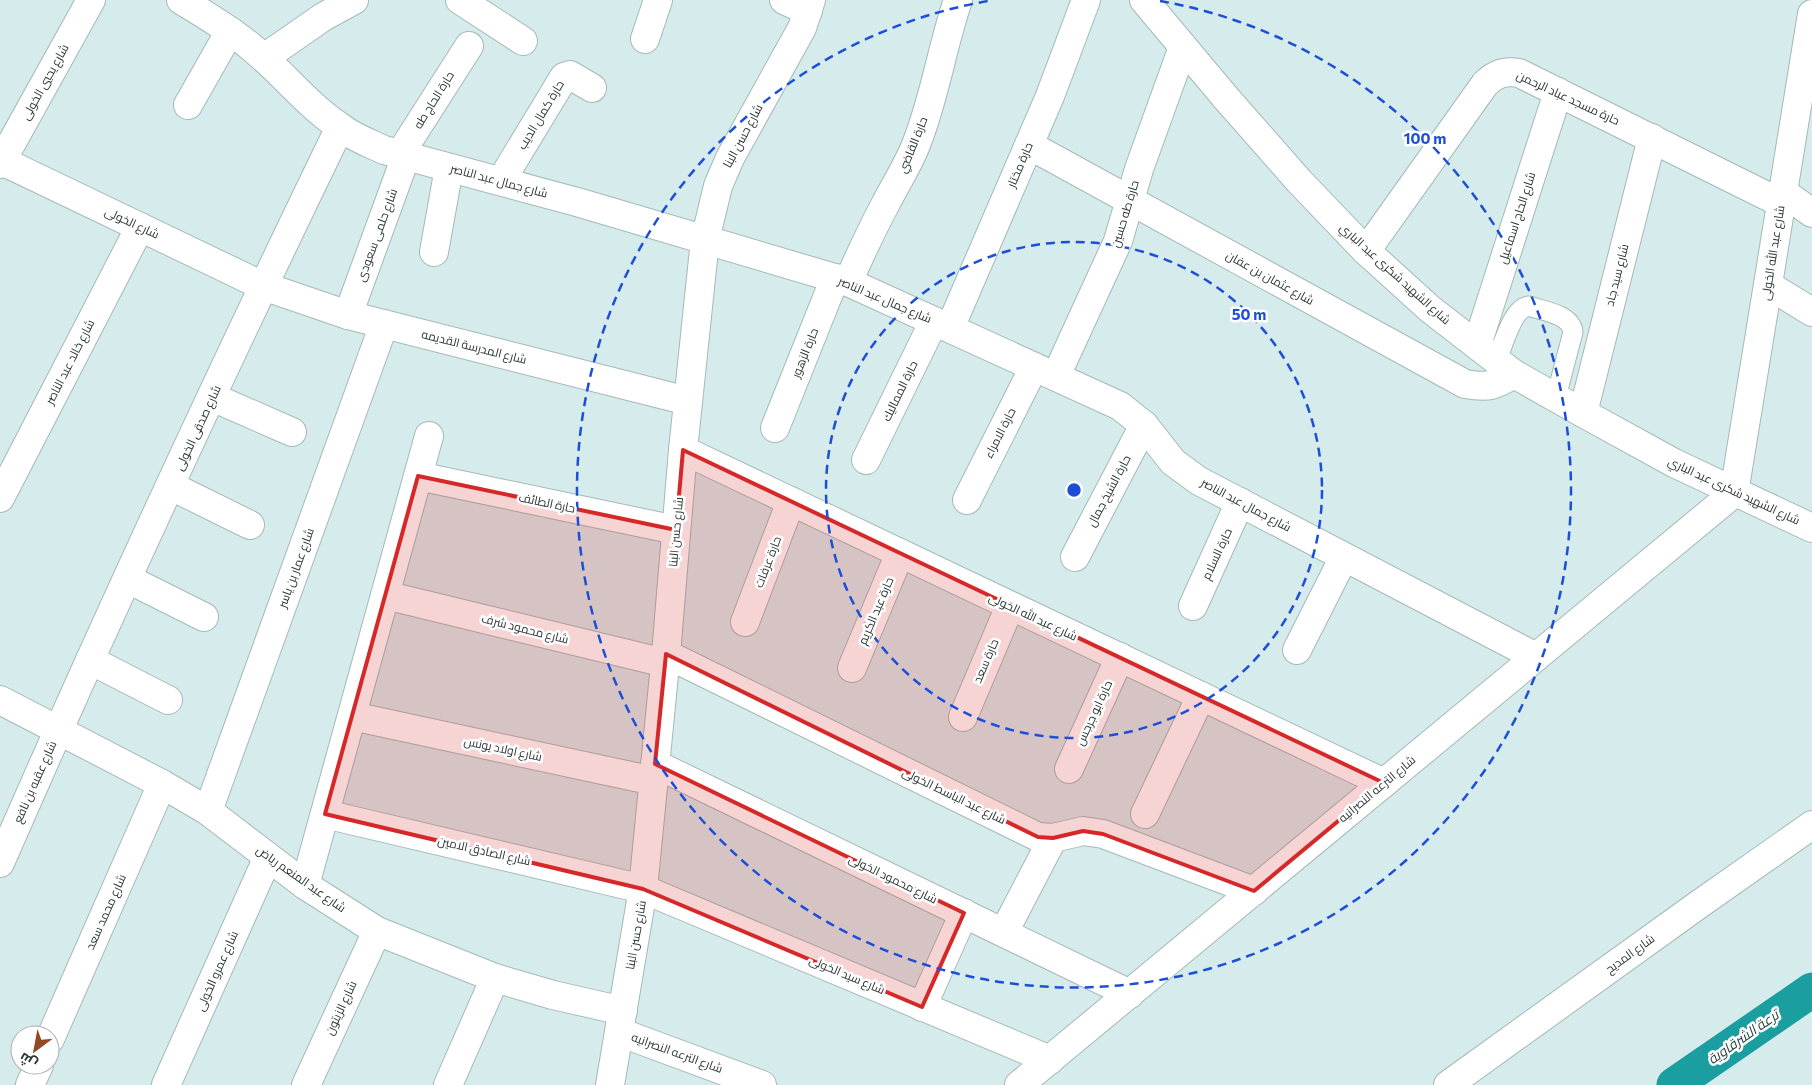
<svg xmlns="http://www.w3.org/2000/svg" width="1812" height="1085" font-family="Commissioner,Cairo,sans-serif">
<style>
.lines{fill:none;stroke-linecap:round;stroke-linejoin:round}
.canal{stroke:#1b9e9f;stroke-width:35}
.lane-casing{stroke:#a4b9b8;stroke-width:21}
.street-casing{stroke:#a4b9b8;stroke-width:30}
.secondary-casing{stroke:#a4b9b8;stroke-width:30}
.lane{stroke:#fff;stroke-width:19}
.street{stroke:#fff;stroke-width:28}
.secondary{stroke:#fff;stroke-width:28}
.marked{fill:#d62828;fill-opacity:0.2;stroke:#d62828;stroke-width:4;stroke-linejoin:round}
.ring{fill:none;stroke:#1d4ed8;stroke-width:2.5;stroke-dasharray:9 6}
.labels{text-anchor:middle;stroke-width:5;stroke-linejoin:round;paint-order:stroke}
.street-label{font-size:12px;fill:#2d3635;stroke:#fff}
.water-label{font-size:14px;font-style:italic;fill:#284242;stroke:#fff}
.centre{fill:#1d4ed8;stroke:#fff;stroke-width:2.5}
.ring-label{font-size:15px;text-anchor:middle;font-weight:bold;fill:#1d4ed8;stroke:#fff;stroke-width:5;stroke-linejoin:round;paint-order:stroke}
</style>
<rect width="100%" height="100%" fill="#d6ebeb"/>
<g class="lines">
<path class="canal" d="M1674 1085 1812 990"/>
<g class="lane-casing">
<path id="lane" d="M1497 360C1503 346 1512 308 1529 306 1543 311 1571 314 1573 332L1556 397"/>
</g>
<g class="street-casing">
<g id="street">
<path d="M181 0C205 15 230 29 251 47 282 72 307 105 340 127 353 137 369 143 384 150L577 202 848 282 1120 406 1144 425 1173 462 1199 481 1536 657"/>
<path d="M460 0 523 41"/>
<path d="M784 0 808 11"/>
<path d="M645 39 658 0"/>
<path d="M264 58 323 17 354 0"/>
<path d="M188 105 230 31"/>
<path d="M1029 145 1465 384C1489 388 1494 386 1514 374"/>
<path d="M400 154 469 46"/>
<path d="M0 160 263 286 348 315 688 401"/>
<path d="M0 164 91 0"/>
<path d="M501 181 564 77 570 75 592 88"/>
<path d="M1783 192 1812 213"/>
<path d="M1366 251 1485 84C1496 73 1505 71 1519 73L1781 203"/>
<path d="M434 252 449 168"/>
<path d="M848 282C860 255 872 229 886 203 896 183 909 164 917 142 935 96 942 47 958 0"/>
<path d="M1768 285 1812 312"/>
<path d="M348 315 406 156"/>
<path d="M950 328 1050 96 1086 0"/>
<path d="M1477 345 1558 92"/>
<path d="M1056 376 1118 241 1139 169 1183 47"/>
<path d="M212 397 292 432"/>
<path d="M1583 413 1652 138"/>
<path d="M775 428 835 278"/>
<path d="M683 450 1384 783"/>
<path d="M866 460 934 321"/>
<path d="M418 476 676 530"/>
<path d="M171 486 250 525"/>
<path d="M0 498 140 227"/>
<path d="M967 500 1034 367"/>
<path d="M1075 557 1144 425"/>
<path d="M128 579 204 617"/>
<path d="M385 595 665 663"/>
<path d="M1193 606 1240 502"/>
<path d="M745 622 791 501"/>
<path d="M1297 650 1344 557"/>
<path d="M666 654 1038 837 1053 838 1083 831 1103 834 1254 891"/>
<path d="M90 660 168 700"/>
<path d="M852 668 900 553"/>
<path d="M0 700 162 784 208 811 305 885 377 931 495 978 553 995 623 1011"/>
<path d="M352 716 654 781"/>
<path d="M963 717 1010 606"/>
<path d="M655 764 1130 994"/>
<path d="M1069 769 1120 657"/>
<path d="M208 811 384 324"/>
<path d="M325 814 643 889 1050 1060"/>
<path d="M1145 814 1201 696"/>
<path d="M0 863C108 615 222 370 340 127"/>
<path d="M305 885 429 436"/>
<path d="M1004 932 1053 838"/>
<path d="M922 1007 964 913"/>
<path d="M619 1032 762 1085"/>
<path d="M50 1039 162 784"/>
<path d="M30 1085 39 1065"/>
<path d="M166 1085 268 857"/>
<path d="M306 1085 377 931"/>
<path d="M448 1085 495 978"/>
<path d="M610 1085 643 889 666 654 683 450 705 240 718 186 730 158 802 28 811 0"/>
<path d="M1019 1085 1734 493 1812 14"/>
<path d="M1448 1085 1698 905 1812 825"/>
</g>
</g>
<g class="secondary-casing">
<path id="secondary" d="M1144 0 1226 98 1299 181 1366 251 1430 309 1514 374 1583 413 1674 463 1812 528"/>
</g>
<use href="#lane" class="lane"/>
<use href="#street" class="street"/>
<use href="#secondary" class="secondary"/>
</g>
<path class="marked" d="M683 450 1384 783 1254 891 1103 834 1083 831 1053 838 1038 837 666 654 655 764 964 913 922 1007 643 889 325 814 418 476 676 530Z"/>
<g class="ring">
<circle cx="1074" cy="490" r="248"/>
<path d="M1160 1A497 497 0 1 1 988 1"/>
</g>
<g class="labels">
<g class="street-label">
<text transform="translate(45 82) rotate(-61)" y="4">شارع يحيي الخولى</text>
<text transform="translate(1568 98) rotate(25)" y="4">حارة مسجد عباد الرحمن</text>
<text transform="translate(434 100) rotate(-58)" y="4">حارة الحاج طه</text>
<text transform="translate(541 115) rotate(-59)" y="4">حارة كمال الديب</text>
<text transform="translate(743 136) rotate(-62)" y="4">شارع حسن البنا</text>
<text transform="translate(913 145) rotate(-68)" y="4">حارة القاضي</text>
<text transform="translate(1020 165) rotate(-67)" y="4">حارة مختار</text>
<text transform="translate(499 181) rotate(15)" y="4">شارع جمال عبد الناصر</text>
<text transform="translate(1125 214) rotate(-73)" y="4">حارة طه حسين</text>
<text transform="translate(1517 218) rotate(-72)" y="4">شارع الحاج اسماعيل</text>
<text transform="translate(132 223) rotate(25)" y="4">شارع الخولى</text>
<text transform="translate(377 235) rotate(-70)" y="4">شارع حلمى سعودى</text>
<text transform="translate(1773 253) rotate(-81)" y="4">شارع عبد الله الخولى</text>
<text transform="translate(1395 274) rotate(42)" y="4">شارع الشهيد شكرى عبد الباري</text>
<text transform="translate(1617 275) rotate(-76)" y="4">شارع سيد جاد</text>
<text transform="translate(1270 278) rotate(29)" y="4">شارع عثمان بن عفان</text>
<text transform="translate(885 300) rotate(23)" y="4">شارع جمال عبد الناصر</text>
<text transform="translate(474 347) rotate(14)" y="4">شارع المدرسة القديمه</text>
<text transform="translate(805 353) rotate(-68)" y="4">حارة الزهور</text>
<text transform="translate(70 362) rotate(-63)" y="4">شارع خالد عبد الناصر</text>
<text transform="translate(900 391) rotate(-64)" y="4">حارة المماليك</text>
<text transform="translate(198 428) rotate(-65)" y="4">شارع صدقى الخولى</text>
<text transform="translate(1000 433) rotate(-63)" y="4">حارة الامراء</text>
<text transform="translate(1109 491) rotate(-62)" y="4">حارة الشيخ جمال</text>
<text transform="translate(1734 491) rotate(25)" y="4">شارع الشهيد شكرى عبد الباري</text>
<text transform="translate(547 503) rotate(12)" y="4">حارة الطائف</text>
<text transform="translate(1246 505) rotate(28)" y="4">شارع جمال عبد الناصر</text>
<text transform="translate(676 532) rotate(-85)" y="4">شارع حسن البنا</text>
<text transform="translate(1217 554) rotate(-65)" y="4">حارة السلام</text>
<text transform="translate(768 562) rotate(-69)" y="4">حارة عرفات</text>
<text transform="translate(296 568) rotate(-70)" y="4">شارع عمار بن ياسر</text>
<text transform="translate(876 611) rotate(-67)" y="4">حارة عبد الكريم</text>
<text transform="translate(1033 617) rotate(25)" y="4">شارع عبد الله الخولى</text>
<text transform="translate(525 629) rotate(14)" y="4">شارع محمود شرف</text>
<text transform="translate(986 661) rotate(-67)" y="4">حارة سعد</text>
<text transform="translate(1094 713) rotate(-65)" y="4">حارة ابو جرجس</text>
<text transform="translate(503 749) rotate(12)" y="4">شارع اولاد يونس</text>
<text transform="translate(35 782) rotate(-66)" y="4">شارع عقبه بن نافع</text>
<text transform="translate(1377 789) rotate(-40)" y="4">شارع الترعه النصرانيه</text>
<text transform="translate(954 796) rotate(26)" y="4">شارع عبد الباسط الخولى</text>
<text transform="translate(484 851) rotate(13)" y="4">شارع الصادق الامين</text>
<text transform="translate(301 879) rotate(35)" y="4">شارع عبد المنعم رياض</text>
<text transform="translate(893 879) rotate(26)" y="4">شارع محمود الخولى</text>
<text transform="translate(106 912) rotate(-66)" y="4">شارع محمد سعد</text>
<text transform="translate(636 935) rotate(-80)" y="4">شارع حسن البنا</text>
<text transform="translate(1630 954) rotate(-36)" y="4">شارع المديح</text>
<text transform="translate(217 971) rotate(-66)" y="4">شارع عمرو الخولى</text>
<text transform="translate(847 975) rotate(23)" y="4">شارع سيد الخولى</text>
<text transform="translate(341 1008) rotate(-65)" y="4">شارع الزيتون</text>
<text transform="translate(677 1053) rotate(20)" y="4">شارع الترعه النصرانيه</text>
</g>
<g class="water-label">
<text transform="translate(1743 1037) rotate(-35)" y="5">ترعة الشرقاوية</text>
</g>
</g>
<circle cx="1074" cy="490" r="8" class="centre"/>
<g class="ring-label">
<text x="1425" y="144">100 m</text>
<text x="1249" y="320">50 m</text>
</g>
<g transform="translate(35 1050) rotate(212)"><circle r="24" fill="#ffffff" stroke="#abafae"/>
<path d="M0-4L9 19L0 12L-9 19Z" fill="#914926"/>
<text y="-8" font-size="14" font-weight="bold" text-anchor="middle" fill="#2d3635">ش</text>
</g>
</svg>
